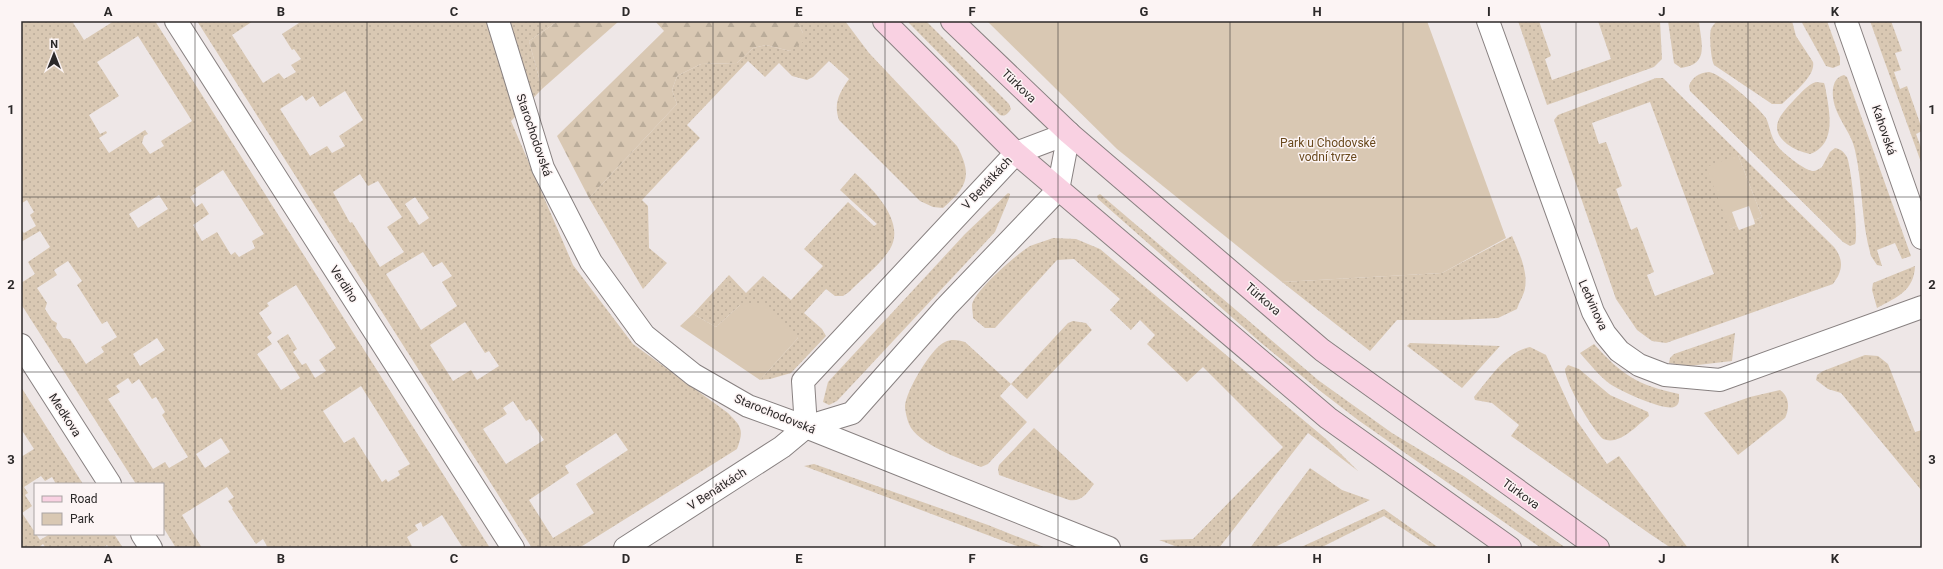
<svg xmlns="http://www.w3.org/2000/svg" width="1943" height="569" font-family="Roboto,sans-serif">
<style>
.grass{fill:url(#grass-dots);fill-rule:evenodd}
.forest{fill:url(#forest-firs)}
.park{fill:#d9c8b3}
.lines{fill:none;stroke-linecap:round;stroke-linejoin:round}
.minor-casing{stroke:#888181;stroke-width:24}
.secondary-casing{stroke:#888181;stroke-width:24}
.minor{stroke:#fff;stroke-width:22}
.secondary{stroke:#f9d1e2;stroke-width:22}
.grid{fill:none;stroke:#2c2929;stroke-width:1;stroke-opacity:0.55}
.labels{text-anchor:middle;stroke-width:3;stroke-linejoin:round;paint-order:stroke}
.street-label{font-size:12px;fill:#2c2929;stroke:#fcf4f4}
.park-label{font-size:12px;fill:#69491d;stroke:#fcf4f4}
.neatline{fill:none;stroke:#2c2929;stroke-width:1.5}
.grid-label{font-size:13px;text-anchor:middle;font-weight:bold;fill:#2c2929}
</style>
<defs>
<pattern id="grass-dots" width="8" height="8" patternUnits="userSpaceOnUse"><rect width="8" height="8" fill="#d9c8b3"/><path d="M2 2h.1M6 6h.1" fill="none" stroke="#baac9a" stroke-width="1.8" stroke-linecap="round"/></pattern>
<pattern id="forest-firs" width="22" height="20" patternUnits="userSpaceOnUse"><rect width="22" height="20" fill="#d9c8b3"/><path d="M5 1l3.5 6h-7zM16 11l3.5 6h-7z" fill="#baac9a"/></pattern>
</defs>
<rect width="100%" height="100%" fill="#eee7e7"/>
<g class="grass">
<path d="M21 21H72L84 40 114 21H155L490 548H463L442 515 423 527 421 522 415 525 418 530 407 537 413 548H268L263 539 256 544 232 509 233 508 228 501 234 497 227 487 182 515 202 548H176L163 527V484H136L21 304V283L35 274 28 262 50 247 40 231 21 242V230L24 233 36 226 30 215 34 212 27 200 22 203 21 202ZM138 36 192 121 161 141 164 146 150 154 142 143 144 136 148 134 145 130 109 153 99 138 107 133 106 131 100 134 89 115 119 96 97 62ZM223 170 264 234 252 241 255 248 239 257 235 252 231 255 217 232 202 241 193 225 209 214 202 203 196 207 190 197 196 193 194 189ZM159 195 168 209 138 228 129 214ZM68 261 82 281 77 285 102 324 107 321 117 337 101 347 104 352 86 364 70 339 63 338 56 328 57 323 52 320 45 309 47 303 37 288 57 275 54 270ZM296 285 336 348 319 360 326 371 315 378 306 363 302 365 293 352 297 349 288 334 277 341 300 378 281 390 257 354 272 344 267 337 272 333 259 313 269 306 267 303ZM157 338 165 350 140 366 133 354ZM128 378 132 384 139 379 152 399 156 397 165 412 162 415 188 457 169 468 165 462 153 469 108 399 120 392 116 386ZM361 386 410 464 398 471 400 475 388 482 386 479 382 482 354 437 344 443 323 411ZM221 438 230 452 205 468 196 454Z"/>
<path d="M197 21H253L232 35 263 83 279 73 284 79 296 72 291 65 301 59 294 49 292 50 282 34 302 21H558L529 41 542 89 511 121 573 265 633 344 728 413C742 427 744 430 737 449L579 548H532ZM345 91 363 120 339 136 345 146 332 153 327 146 310 156 280 109 302 95 306 101 313 96 320 107ZM360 174 368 186 378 181 402 217 387 227 404 252 380 267 352 222 350 223 333 192ZM415 197 429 218 419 225 405 204ZM423 252 433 267 442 262 452 276 442 282 457 306 421 330 386 274ZM465 322 485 353 489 351 499 366 477 380 471 370 453 381 430 345ZM513 401 526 421 530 419 544 440 506 464 483 429 507 414 503 408ZM616 433 628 450 576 484 594 513 553 538 529 500 569 473 565 466Z"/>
<path d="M797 21H845L869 53 957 146C973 176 967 187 943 208L933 207 920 201 839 120C833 103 840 92 849 79L829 61 813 77 807 80 792 76 779 63 765 77 748 61 687 125 700 138 642 200 648 206 649 248 667 263 643 289 589 198 677 104 672 90 677 76 701 64 737 63 753 48 766 45 790 51 803 33Z"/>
<path d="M907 21H926L1009 104 1011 109C1008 113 1006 117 1000 115Z"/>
<path d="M1518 21H1539L1551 56 1545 59 1552 80 1611 59 1598 21H1660L1662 59 1654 67 1547 105Z"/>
<path d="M1668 21H1699C1701 44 1710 64 1681 68L1674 63Z"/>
<path d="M1717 21H1792L1796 36 1813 62C1816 76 1792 94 1782 104H1772L1714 65C1711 60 1709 35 1711 29 1712 26 1715 23 1717 21Z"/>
<path d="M1801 21H1827L1840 57V65L1833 68 1826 66Z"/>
<path d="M1870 21H1891L1902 51 1895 53 1901 70 1894 72 1900 89 1907 86 1922 129V131L1916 134 1922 150V165Z"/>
<path d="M1709 72C1722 74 1758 107 1766 118 1769 124 1771 137 1776 144 1781 152 1804 170 1813 171 1816 171 1819 169 1822 167L1830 152 1835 148C1841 149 1844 152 1847 157 1851 166 1859 236 1855 244L1850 246 1843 242 1690 91 1689 86C1692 77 1699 73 1709 72Z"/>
<path d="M1844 75 1847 77 1911 256 1902 259 1895 243 1877 250 1882 266 1877 265 1871 256C1861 222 1863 185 1855 150 1851 131 1835 117 1833 97 1832 88 1834 77 1844 75Z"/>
<path d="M1656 78H1663L1834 247C1844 260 1843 271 1833 284L1666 343 1652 341 1637 330 1616 299 1554 120 1558 115ZM1650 102 1714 274 1655 296 1647 275 1654 272 1637 227 1631 230 1616 189 1622 186 1606 142 1599 144 1592 123ZM1738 155 1762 217 1754 220 1755 224 1739 230 1737 226 1730 229Z"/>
<path d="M1816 82 1824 83 1825 86C1829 109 1838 144 1810 154 1801 152 1794 149 1787 144 1767 128 1781 114 1794 100 1801 93 1807 85 1816 82Z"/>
<path d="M855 173C874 190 906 222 890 249 880 265 862 279 849 292L843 296H835L826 289 804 313 822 329 826 336 791 373 770 379 760 380 798 338 740 305 716 327 693 314 729 275 746 293 763 276 791 300 823 266 804 249 848 202 874 226 877 224 840 190Z"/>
<path d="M1008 193 1010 194 1009 198 995 232 837 401 829 405 823 402 828 382 965 234Z"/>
<path d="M1100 194 1318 380 1392 433 1465 477 1566 548H1541L1358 420 1319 390 1260 342 1098 199 1097 196Z"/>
<path d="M1512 236C1519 253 1528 270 1525 288 1524 295 1519 302 1517 309L1498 318 1458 320H1397L1370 351 1282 282 1442 273Z"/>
<path d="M1053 238 1076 239 1100 249 1326 439 1358 471 1308 433 1219 548H1180L1159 540 1193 539 1283 447 1203 367 1187 382 1147 344 1155 335 1140 320 1131 330 1110 310 1120 299 1074 259 1057 260 995 328H985L973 318C973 314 972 309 972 305 974 291 1017 254 1030 246 1037 243 1046 241 1053 238Z"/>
<path d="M1915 266C1914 291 1897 297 1877 308L1872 290 1873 283Z"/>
<path d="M1073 321 1086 323 1092 330 1027 399 1011 384 1000 396 1027 422 988 464 981 467C961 459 917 444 909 424 907 419 905 410 905 406 906 391 931 348 945 342 951 339 958 340 965 342L1011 384 1068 323Z"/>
<path d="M1735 333 1732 361 1689 366 1669 363 1670 358 1674 354Z"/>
<path d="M1410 343 1500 346 1462 388 1407 346Z"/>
<path d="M1594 344C1622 375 1637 385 1679 394 1679 399 1680 405 1674 407 1664 411 1620 391 1610 384 1599 376 1589 363 1580 353Z"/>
<path d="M1530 347 1546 355 1575 418 1607 464 1619 456 1688 548H1671L1650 534 1511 436 1519 425 1492 403 1475 400 1474 397C1490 378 1506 352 1530 347Z"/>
<path d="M1865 355 1878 356 1888 364 1915 432 1922 430V491L1841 393 1828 389 1816 380 1817 375 1823 371Z"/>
<path d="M1568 365 1579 369 1610 395 1648 412 1649 416C1637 425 1620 446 1603 439 1592 429 1565 383 1565 369Z"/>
<path d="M21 387 83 484H56L52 477 45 481 41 476 24 487 28 493 25 495 32 506 22 513 40 540 50 534H114L123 548H109L107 545 102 548H46L43 544 38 548H21V457L34 449 21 429Z"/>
<path d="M1780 390C1789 396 1790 408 1785 418L1738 455 1704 413 1750 397Z"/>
<path d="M1034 428 1094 484C1087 493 1082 502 1069 500L999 475 998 469 999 465Z"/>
<path d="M814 464 988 525 1046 548H1022L804 466Z"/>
<path d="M1310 468 1342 490 1370 500 1273 548H1250Z"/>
<path d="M1384 509 1439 548H1432L1384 516 1320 548H1299Z"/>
</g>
<g class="forest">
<path d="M558 21H619L542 89 529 41Z"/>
<path d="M655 21H797L803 33V42L790 51 766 45 753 48 737 63 701 64 677 76 672 90 677 104 589 198 557 136 664 31Z"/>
</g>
<g class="park">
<path d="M987 21H1427L1506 238 1442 273 1282 282 1117 149Z"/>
<path d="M1738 155 1762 217 1754 220 1749 206 1732 212 1737 226 1730 229 1706 167Z"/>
<path d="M740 305H765L798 338 760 380 680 326 693 314 716 327Z"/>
</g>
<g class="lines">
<g class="minor-casing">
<g id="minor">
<path d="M176 21 513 548"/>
<path d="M498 21 543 168 591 262 644 335 694 375 748 406 806 427 1109 548"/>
<path d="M1488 21 1593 312 1605 334 1619 351 1639 365 1665 375 1720 380 1922 307"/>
<path d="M1846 21 1922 238"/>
<path d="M21 345 110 484"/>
<path d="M806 427 803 381 1016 153 1069 133"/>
<path d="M142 534 151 548"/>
<path d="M625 548 782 447 806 427 852 413 946 307 1058 190 1069 133"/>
</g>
</g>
<g class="secondary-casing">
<g id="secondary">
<path d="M884 21 1016 153 1328 418 1510 548"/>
<path d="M952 21 1069 133 1322 350 1598 548"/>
</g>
</g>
<use href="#minor" class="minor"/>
<use href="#secondary" class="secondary"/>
</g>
<path class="grid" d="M195 21V548M367 21V548M540 21V548M713 21V548M885 21V548M1058 21V548M1230 21V548M1403 21V548M1576 21V548M1748 21V548M21 197H1922M21 372H1922"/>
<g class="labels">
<g class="street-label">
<text transform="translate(1019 86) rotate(44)" y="4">Türkova</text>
<text transform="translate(1884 130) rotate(71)" y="4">Kahovská</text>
<text transform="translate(534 135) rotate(71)" y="4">Starochodovská</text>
<text transform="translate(987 183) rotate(-47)" y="4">V Benátkách</text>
<text transform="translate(344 284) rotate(57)" y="4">Verdiho</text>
<text transform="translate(1263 299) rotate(41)" y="4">Türkova</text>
<text transform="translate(1593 305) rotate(66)" y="4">Ledvinova</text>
<text transform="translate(775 414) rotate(22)" y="4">Starochodovská</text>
<text transform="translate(65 415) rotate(57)" y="4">Medkova</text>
<text transform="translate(717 489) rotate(-33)" y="4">V Benátkách</text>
<text transform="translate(1521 494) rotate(36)" y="4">Türkova</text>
</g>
<g class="park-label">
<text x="1328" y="147">Park u Chodovské<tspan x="1328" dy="14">vodní tvrze</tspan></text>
</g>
</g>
<rect width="1943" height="569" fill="none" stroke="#fcf4f4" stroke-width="44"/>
<rect x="34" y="483" width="130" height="52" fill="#fcf4f4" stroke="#a9a3a3"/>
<rect x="42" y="496" width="20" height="6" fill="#f9d1e2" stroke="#a9a3a3"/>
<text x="70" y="503" font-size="12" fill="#2c2929">Road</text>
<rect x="42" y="513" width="20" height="12" fill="#d9c8b3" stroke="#a9a3a3"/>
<text x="70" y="523" font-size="12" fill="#2c2929">Park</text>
<g transform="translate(54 54)" stroke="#fcf4f4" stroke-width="3" paint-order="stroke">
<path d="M0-3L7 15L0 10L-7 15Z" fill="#2c2929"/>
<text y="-6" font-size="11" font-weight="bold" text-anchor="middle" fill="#2c2929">N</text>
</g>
<rect x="22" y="22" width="1899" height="525" class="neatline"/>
<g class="grid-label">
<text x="108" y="16">A</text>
<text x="281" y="16">B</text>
<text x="454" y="16">C</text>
<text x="626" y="16">D</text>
<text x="799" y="16">E</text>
<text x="972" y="16">F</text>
<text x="1144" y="16">G</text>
<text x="1317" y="16">H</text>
<text x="1489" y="16">I</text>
<text x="1662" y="16">J</text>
<text x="1835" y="16">K</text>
<text x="11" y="114">1</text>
<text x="1932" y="114">1</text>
<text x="11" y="289">2</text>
<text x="1932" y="289">2</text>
<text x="11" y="464">3</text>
<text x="1932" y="464">3</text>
<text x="108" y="563">A</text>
<text x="281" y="563">B</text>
<text x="454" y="563">C</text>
<text x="626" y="563">D</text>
<text x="799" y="563">E</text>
<text x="972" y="563">F</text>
<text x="1144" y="563">G</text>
<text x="1317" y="563">H</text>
<text x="1489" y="563">I</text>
<text x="1662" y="563">J</text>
<text x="1835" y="563">K</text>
</g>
</svg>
